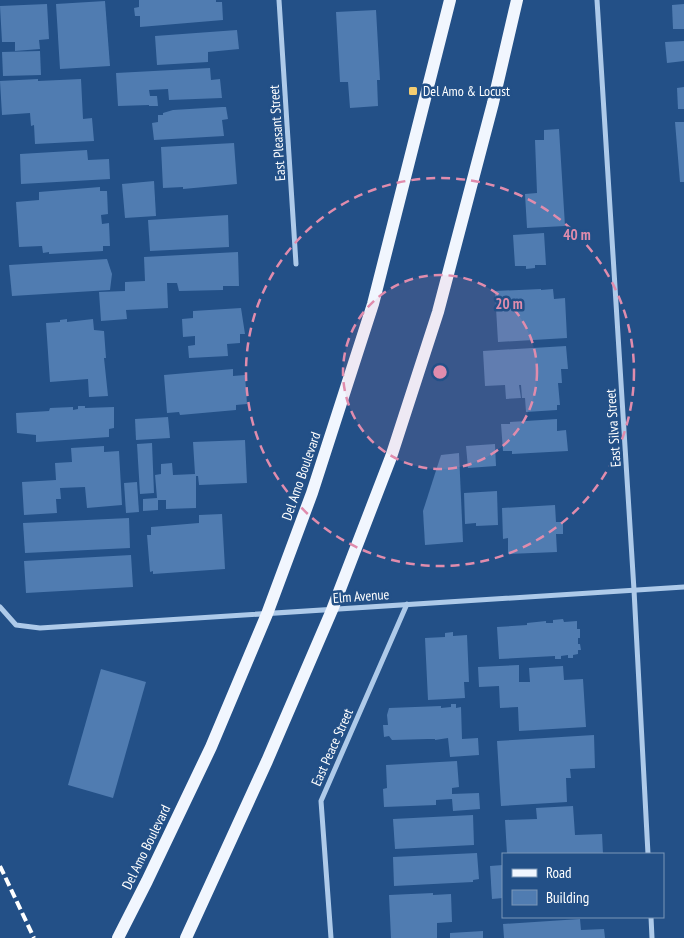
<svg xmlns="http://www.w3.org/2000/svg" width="684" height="938" font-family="'PT Sans Narrow',sans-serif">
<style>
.building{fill:#507cb1}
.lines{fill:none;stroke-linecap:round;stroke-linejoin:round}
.street{stroke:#aecae9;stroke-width:5}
.primary{stroke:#f1f6fe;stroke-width:12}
.rail{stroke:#fff;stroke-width:4;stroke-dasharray:9 4;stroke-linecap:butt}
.ring{fill:none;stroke:#e08cad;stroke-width:2.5;stroke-dasharray:9 6}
.poi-dot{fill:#f4cd71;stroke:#235087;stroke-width:2}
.labels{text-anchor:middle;stroke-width:5;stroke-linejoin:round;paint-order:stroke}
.poi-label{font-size:14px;fill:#fff;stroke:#235087;text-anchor:start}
.street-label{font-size:14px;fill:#fff;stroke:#235087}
.centre{fill:#e08cad;stroke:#235087;stroke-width:2.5}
.ring-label{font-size:15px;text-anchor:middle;font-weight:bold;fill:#e08cad;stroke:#235087;stroke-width:5;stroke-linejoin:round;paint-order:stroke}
</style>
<rect width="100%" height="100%" fill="#235087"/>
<g class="building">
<path d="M139 0H216V2H222L223 20 140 27V16H135L134 8 139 7Z"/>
<path d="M105 1 110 66 60 69 56 4Z"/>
<path d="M47 4 49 39 39 40 40 49 15 51V42H2L0 6Z"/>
<path d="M684 4V29H673L672 5Z"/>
<path d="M376 10 380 80H377L378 106 350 108 348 82H340L336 12Z"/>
<path d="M237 30 239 49 208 52V62L157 65 155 36Z"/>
<path d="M684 41V61L667 63 665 42Z"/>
<path d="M40 51 41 75 3 76 2 52Z"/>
<path d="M210 68 211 80 220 79 222 98 169 100 168 89 149 90 150 96H157L158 106H149V105L118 106 116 73Z"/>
<path d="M38 79V81L81 79 83 119 92 118 94 141 35 144 34 125 31 126 30 113 2 115 0 81Z"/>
<path d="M684 87V109H678L677 88Z"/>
<path d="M222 107H226L228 119 222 120 224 136 154 140 152 123 158 122V115H163V113L173 110Z"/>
<path d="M675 122H684V182H680Z"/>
<path d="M559 129 565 226 527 228 525 194 537 193 535 140H544V130Z"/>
<path d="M234 143 237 184 183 189V187L163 188 161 147Z"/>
<path d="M87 150 88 160 109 159 110 179 21 184 20 154Z"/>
<path d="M154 181 156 216 125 218 122 184Z"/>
<path d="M100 187V191H107L108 214 101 215 102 224 109 223 110 246H103V251L49 254V252L43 253 42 246 19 247 16 202 39 200V192Z"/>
<path d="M228 215 229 247 150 251 148 220Z"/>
<path d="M544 233 546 265H535V268L526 269V266H515L513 235Z"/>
<path d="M238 252 239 286H223V290L179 291 177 283H167L168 308 126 310 127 319 101 321 99 292 125 291V282L145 281 144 257Z"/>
<path d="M107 259 112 274 110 290 12 296 9 265Z"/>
<path d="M541 289V290L553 289 554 299 565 298 567 338 498 342 495 291Z"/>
<path d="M241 308 245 334H240V343L227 344 228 356 189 358 188 346 195 345V336L183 337 182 319 193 318V311Z"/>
<path d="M67 319V322L93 319 94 330 104 331 106 358H104L108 396 89 397 88 379 50 382 46 323 60 322V320Z"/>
<path d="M566 346 568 369H561L562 383H558L560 405H557V410L526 412 525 398H522L521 385H519L521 398 506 399 505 385 485 386 483 351Z"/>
<path d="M233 369V376L245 375 247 404 236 405V410L180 415 179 412 167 413 164 375Z"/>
<path d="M78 406H85V408L114 407V428L109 429V437L36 442V435L17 433 16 413 49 411 50 408 73 407V410L78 409Z"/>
<path d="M168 417 170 438 136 440 135 419Z"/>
<path d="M557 419V431L566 430 568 451 512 454V451H503L501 424H510V422Z"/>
<path d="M245 440 247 483 199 485 198 476H196V508L166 509V500H158V510L143 511V499L157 498 155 475 161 474V464L172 463 173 475 195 474 193 442Z"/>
<path d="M152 443 154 493 140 494 137 444Z"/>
<path d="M495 444 496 466 468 468 466 446Z"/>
<path d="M104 446V452L119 451 122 505 87 508 85 487 60 488 61 499H56L57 513 24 515 22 482 56 480 55 463 72 462 71 448Z"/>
<path d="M459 453 463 542 425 545 423 511 441 455Z"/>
<path d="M137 482 139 512 126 513 124 483Z"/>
<path d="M497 491 498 525 476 526V523L465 524 464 493Z"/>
<path d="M555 505 556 522H563V534H556L557 552 508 554V538L503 539 502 508Z"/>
<path d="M222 514 225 569 153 574V571L150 572 147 535H151V527L199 523V515Z"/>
<path d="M129 518 130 548 25 553 23 523Z"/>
<path d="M131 555 133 587 26 593 24 561Z"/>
<path d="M563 619 564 622 577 621V629H580V638H578V644H580L581 650H578V654L573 655V658H568V655L561 656V659H555V656L499 659 497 627 527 625V623L546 621V623H553V620Z"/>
<path d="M453 632V636L467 635 469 682H464L465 698 428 700 425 638 445 637V633Z"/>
<path d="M519 665V682H530L529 668 563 666 564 680 583 679 586 727 519 731 518 707 500 708 499 686 479 687 478 667Z"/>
<path d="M101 669 146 682 113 798 68 785Z"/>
<path d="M451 704H456V708L461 707 462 739 478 738 479 755 450 757 448 738 435 740V739H428L392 740 389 736 384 737 383 725H388L387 715 389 708 441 706V708L451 707Z"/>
<path d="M594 735 595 768 570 769 571 778H566L567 802 501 806 497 741Z"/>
<path d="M457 761 459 787 452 788V794L479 793 480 809 453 811 452 799 436 800V805L384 807 383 789 387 788 386 765Z"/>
<path d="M573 806 575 835 602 834 603 854H507L505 820 537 819 536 808Z"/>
<path d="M473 815 474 845 395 849 393 819Z"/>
<path d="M477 853 479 879 473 880V882L394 886 393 857Z"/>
<path d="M503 865V898L492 899 490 866Z"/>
<path d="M433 893V895L451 894 452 922 437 923V938H391L389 895Z"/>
<path d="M580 919 581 930 604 929 605 938H504L503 924Z"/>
<path d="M483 931V938H450V933Z"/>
</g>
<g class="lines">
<g class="street">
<path d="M279 0 296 264"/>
<path d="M597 0 634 590 648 854"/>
<path d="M0 607 16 625 40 628 684 587"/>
<path d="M651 917 652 938"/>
<path d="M331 938 321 801 407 604"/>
</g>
<g class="primary">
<path d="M118 938 147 881 211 747 267 614 312 493 373 304 450 0"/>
<path d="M186 938 267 761 332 610 391 457 438 312 493 103 517 0"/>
</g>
<path class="rail" d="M0 866 34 938"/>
</g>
<circle cx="440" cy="372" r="97" fill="#e08cad" fill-opacity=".12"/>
<g class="ring">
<circle cx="440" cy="372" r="97"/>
<circle cx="440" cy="372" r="194"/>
</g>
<rect class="poi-dot" x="408" y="86" width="10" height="10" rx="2.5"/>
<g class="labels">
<g class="poi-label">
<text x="423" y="96">Del Amo &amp; Locust</text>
</g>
<g class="street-label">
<text transform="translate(277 133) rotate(-94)" y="5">East Pleasant Street</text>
<text transform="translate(613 428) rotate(-94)" y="5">East Silva Street</text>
<text transform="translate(301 476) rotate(-71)" y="5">Del Amo Boulevard</text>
<text transform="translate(361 596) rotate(-4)" y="5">Elm Avenue</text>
<text transform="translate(332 747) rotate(-66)" y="5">East Peace Street</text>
<text transform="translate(146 847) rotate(-64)" y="5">Del Amo Boulevard</text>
</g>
</g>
<circle cx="440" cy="372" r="8" class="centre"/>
<g class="ring-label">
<text x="577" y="240">40 m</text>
<text x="509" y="309">20 m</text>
</g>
<rect x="502" y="853" width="162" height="65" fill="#235087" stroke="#7b96b7"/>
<rect x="512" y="869" width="25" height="8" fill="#f1f6fe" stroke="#7b96b7"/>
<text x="546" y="878" font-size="15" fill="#ffffff">Road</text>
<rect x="512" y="890" width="25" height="15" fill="#507cb1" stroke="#7b96b7"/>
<text x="546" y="903" font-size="15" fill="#ffffff">Building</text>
</svg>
